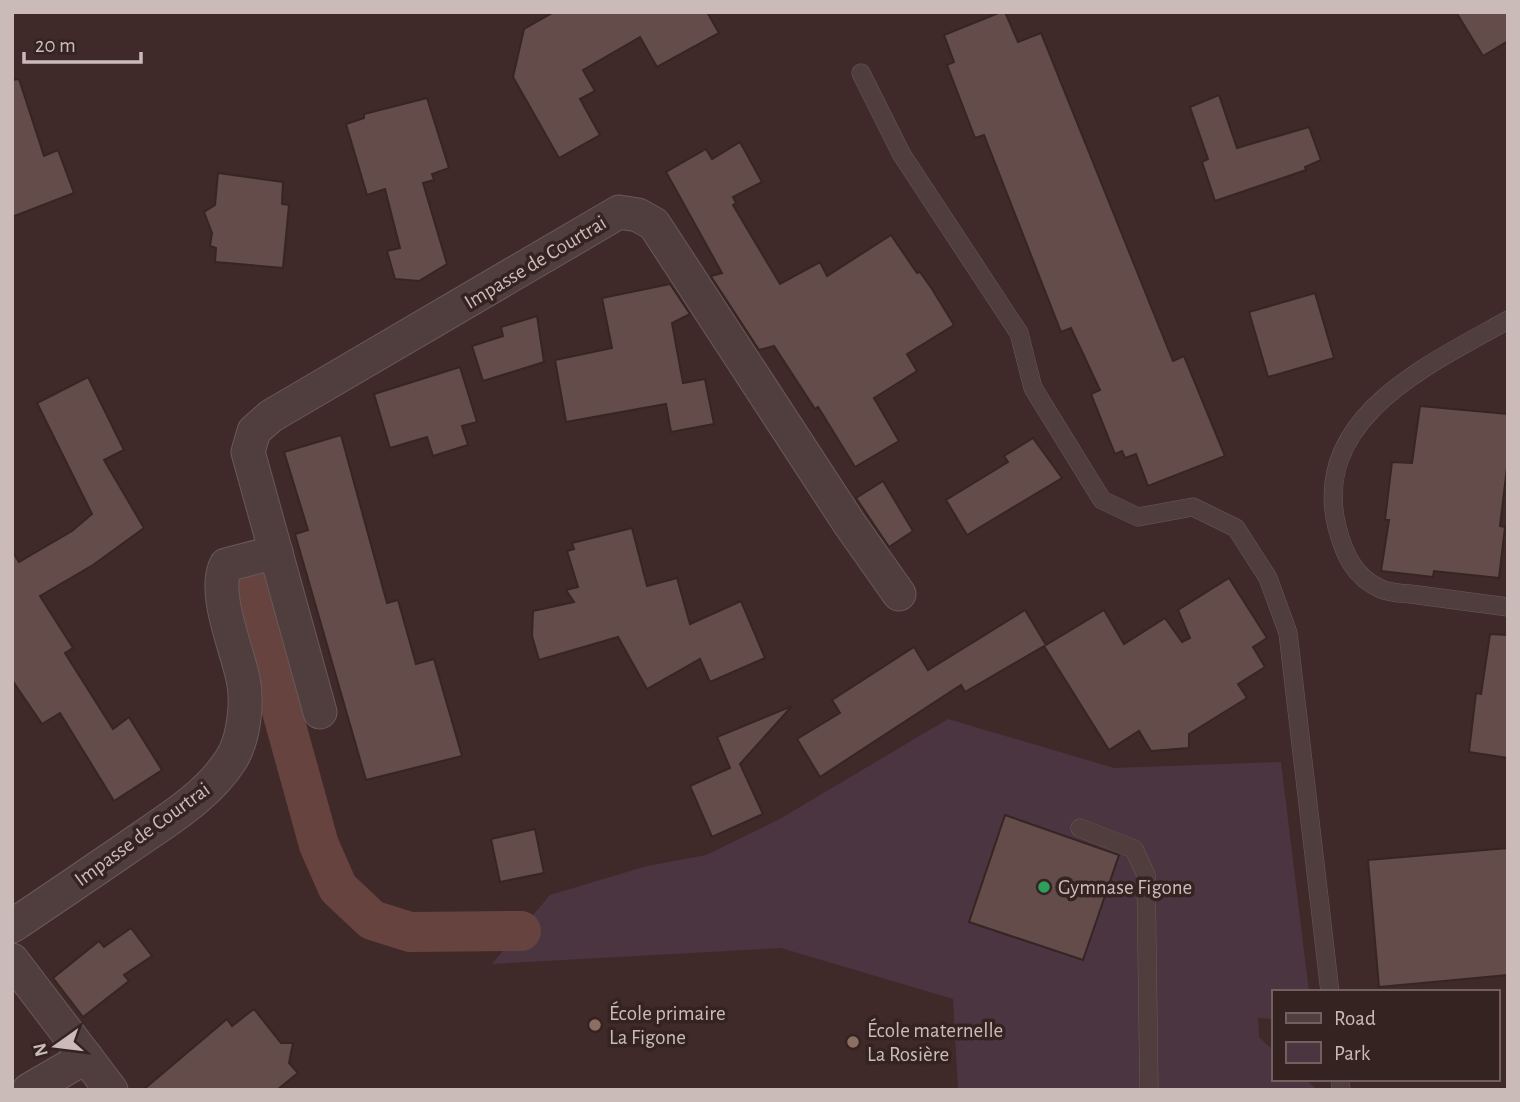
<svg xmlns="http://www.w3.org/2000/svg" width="1520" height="1102" font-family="'Alegreya Sans',sans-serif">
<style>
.green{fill:#4b3541}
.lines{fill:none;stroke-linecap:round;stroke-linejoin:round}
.canal{stroke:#674340;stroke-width:40}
.building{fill:#634c4a;stroke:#372523;stroke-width:2}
.lane-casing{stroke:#6a5957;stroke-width:19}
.street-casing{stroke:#6a5957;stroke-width:35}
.lane{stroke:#4f3e3d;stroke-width:18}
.street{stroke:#4f3e3d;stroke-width:33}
.leisure-dot{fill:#2e9e5b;stroke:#352321;stroke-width:2.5}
.education-dot{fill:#8d6e63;stroke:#352321;stroke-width:2.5}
.labels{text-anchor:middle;stroke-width:7;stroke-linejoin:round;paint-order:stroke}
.street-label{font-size:21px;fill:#cabbb9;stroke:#352321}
.poi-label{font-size:21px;fill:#cabbb9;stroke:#352321;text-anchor:start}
</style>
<rect width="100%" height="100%" fill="#3f2a29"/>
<path class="green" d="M948 719 1114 768 1281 762 1309 992H1273V1019L1258 1018 1259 1037 1273 1050V1079H1306L1317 1090H958L953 999 781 948 492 964 550 895 647 866 706 855 778 820Z"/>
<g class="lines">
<path class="canal" d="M246 581 319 845 338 888 372 920 410 932 521 931"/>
</g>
<g class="building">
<path d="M554 12H707L719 33 657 67 640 37 583 70 595 91 580 99 600 135 559 158 513 77 524 29Z"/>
<path d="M1001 12H1005L1018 42 1041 33 1173 361 1184 356 1225 456 1148 486 1136 454 1125 458 1122 451 1115 454 1091 394 1100 390 1071 328 1061 332 984 135 975 138 947 65 954 62 944 35Z"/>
<path d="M1456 12H1508V41L1483 56Z"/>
<path d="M19 79 44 156 58 150 74 193 12 217V80Z"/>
<path d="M1219 95 1237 148 1309 127 1321 160 1305 167 1306 170 1215 201 1202 162 1208 159 1190 107Z"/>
<path d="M427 98 449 168 432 174 434 180 423 183 447 264 419 281 395 279 387 251 400 248 385 189 367 195 346 124 364 118V114Z"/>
<path d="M740 142 762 182 733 197 736 203 733 205 780 284 820 262 827 276 891 235 917 273 920 272 932 289 954 325 907 354 917 371 874 398 899 441 855 467 818 407 815 409 774 346 759 350 712 278 711 276 722 273 666 172 706 149 712 159Z"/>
<path d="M218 173 283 182 282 204 289 205 283 268 215 262 216 248 210 246 212 233 204 212 215 205Z"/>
<path d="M670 284 690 314 672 323 683 383 705 379 714 424 671 432 666 404 566 422 555 360 612 348 602 298Z"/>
<path d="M1315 293 1334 358 1268 377 1249 312Z"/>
<path d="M537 316 544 362 483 381 472 346 503 336 501 327Z"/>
<path d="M460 367 477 422 462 426 468 445 433 456 427 437 390 448 374 394Z"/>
<path d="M88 377 124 450 104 460 144 528 93 565 40 596 73 648 65 653 113 729 129 717 162 770 114 801 60 713 42 724 12 680V551L19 562 72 531 92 514 37 403Z"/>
<path d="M1420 406 1508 414V459L1500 526 1505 527 1499 578 1434 571 1433 577 1381 571 1389 520H1385L1392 462 1412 463Z"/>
<path d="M341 435 387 603 398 600 416 664 434 659 462 756 366 780 295 534 308 530 284 452Z"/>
<path d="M1033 438 1062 478 967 535 946 500 1008 462 1004 456Z"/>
<path d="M883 481 913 531 889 547 856 498Z"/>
<path d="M632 528 647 586 677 578 690 624 741 601 765 658 710 682 700 659 647 689 618 637 539 660 532 636 533 611 574 602 566 590 578 587 567 551 574 549 572 543Z"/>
<path d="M1229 578 1267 638 1253 647 1265 667 1238 684 1247 698 1189 734V748L1151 751 1139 731 1109 750 1044 646 965 692 961 685 820 777 797 739 840 713 832 700 914 647 928 670 1025 610 1046 645 1104 610 1124 644 1165 618 1182 642 1190 638 1178 610Z"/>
<path d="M1490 634 1508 635V758L1469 752 1476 693 1481 694Z"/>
<path d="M792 706 740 764 763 814 712 837 690 786 730 768 717 737Z"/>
<path d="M1005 815 1119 855 1083 960 969 922Z"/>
<path d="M535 829 544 873 500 882 491 839Z"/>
<path d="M1508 848V975L1379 987 1368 860Z"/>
<path d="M131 928 152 956 124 975 129 981 83 1017 53 978 99 941 104 947Z"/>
<path d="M254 1009 281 1043H293L289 1063 298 1073 277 1090H143L227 1019 232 1026Z"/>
</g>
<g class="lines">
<g class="lane-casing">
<g id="lane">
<path d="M861 73 902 155 1019 333 1033 388 1102 500 1138 517 1193 507 1236 528 1268 578 1288 633 1330 992"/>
<path d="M1508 320C1430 364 1310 417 1337 527 1344 554 1354 577 1381 589 1392 594 1407 593 1418 595 1448 599 1478 603 1508 607"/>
<path d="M1080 828 1134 849 1146 875 1149 1090"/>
<path d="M1340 1079 1341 1090"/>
</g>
</g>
<g class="street-casing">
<g id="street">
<path d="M320 712 248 452 254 431 271 416 619 212 638 215 654 224 849 523 899 594"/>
<path d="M12 926C51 900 89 874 127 848 164 822 208 797 232 758 244 738 248 701 243 679 237 649 212 592 226 565L276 552"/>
<path d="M12 960 111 1090"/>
<path d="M29 1090 86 1057"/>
</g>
</g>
<use href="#lane" class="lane"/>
<use href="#street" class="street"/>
</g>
<circle class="leisure-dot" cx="1044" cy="887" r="7"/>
<g class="education-dot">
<circle cx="595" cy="1025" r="7"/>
<circle cx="853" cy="1042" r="7"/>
</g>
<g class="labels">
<g class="street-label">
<text transform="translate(535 262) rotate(-31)" y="7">Impasse de Courtrai</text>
<text transform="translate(142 834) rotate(-36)" y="7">Impasse de Courtrai</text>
</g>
<g class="poi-label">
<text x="1058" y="894">Gymnase Figone</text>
<text x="609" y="1020">École primaire<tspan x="609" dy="24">La Figone</tspan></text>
<text x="867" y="1037">École maternelle<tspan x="867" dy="24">La Rosière</tspan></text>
</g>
</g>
<rect width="1520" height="1102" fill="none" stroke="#cabbb9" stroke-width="28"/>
<rect x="1272" y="990" width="228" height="91" fill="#352321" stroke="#71605e" stroke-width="2"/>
<rect x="1286" y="1013" width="35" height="10" fill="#4f3e3d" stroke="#71605e" stroke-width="2"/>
<text x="1334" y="1025" font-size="21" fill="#cabbb9">Road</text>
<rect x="1286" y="1042" width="35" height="21" fill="#4b3541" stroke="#71605e" stroke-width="2"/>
<text x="1334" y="1060" font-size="21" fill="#cabbb9">Park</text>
<g transform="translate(56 1046) rotate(256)" stroke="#352321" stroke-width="5" paint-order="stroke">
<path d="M0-5L12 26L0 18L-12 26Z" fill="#cabbb9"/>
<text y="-10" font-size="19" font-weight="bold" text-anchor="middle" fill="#cabbb9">N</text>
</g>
<path d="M24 52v10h117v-10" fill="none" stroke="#cabbb9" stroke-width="3.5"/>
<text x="35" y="52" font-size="21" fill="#cabbb9" stroke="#352321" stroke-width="5" paint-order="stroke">20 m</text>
</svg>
